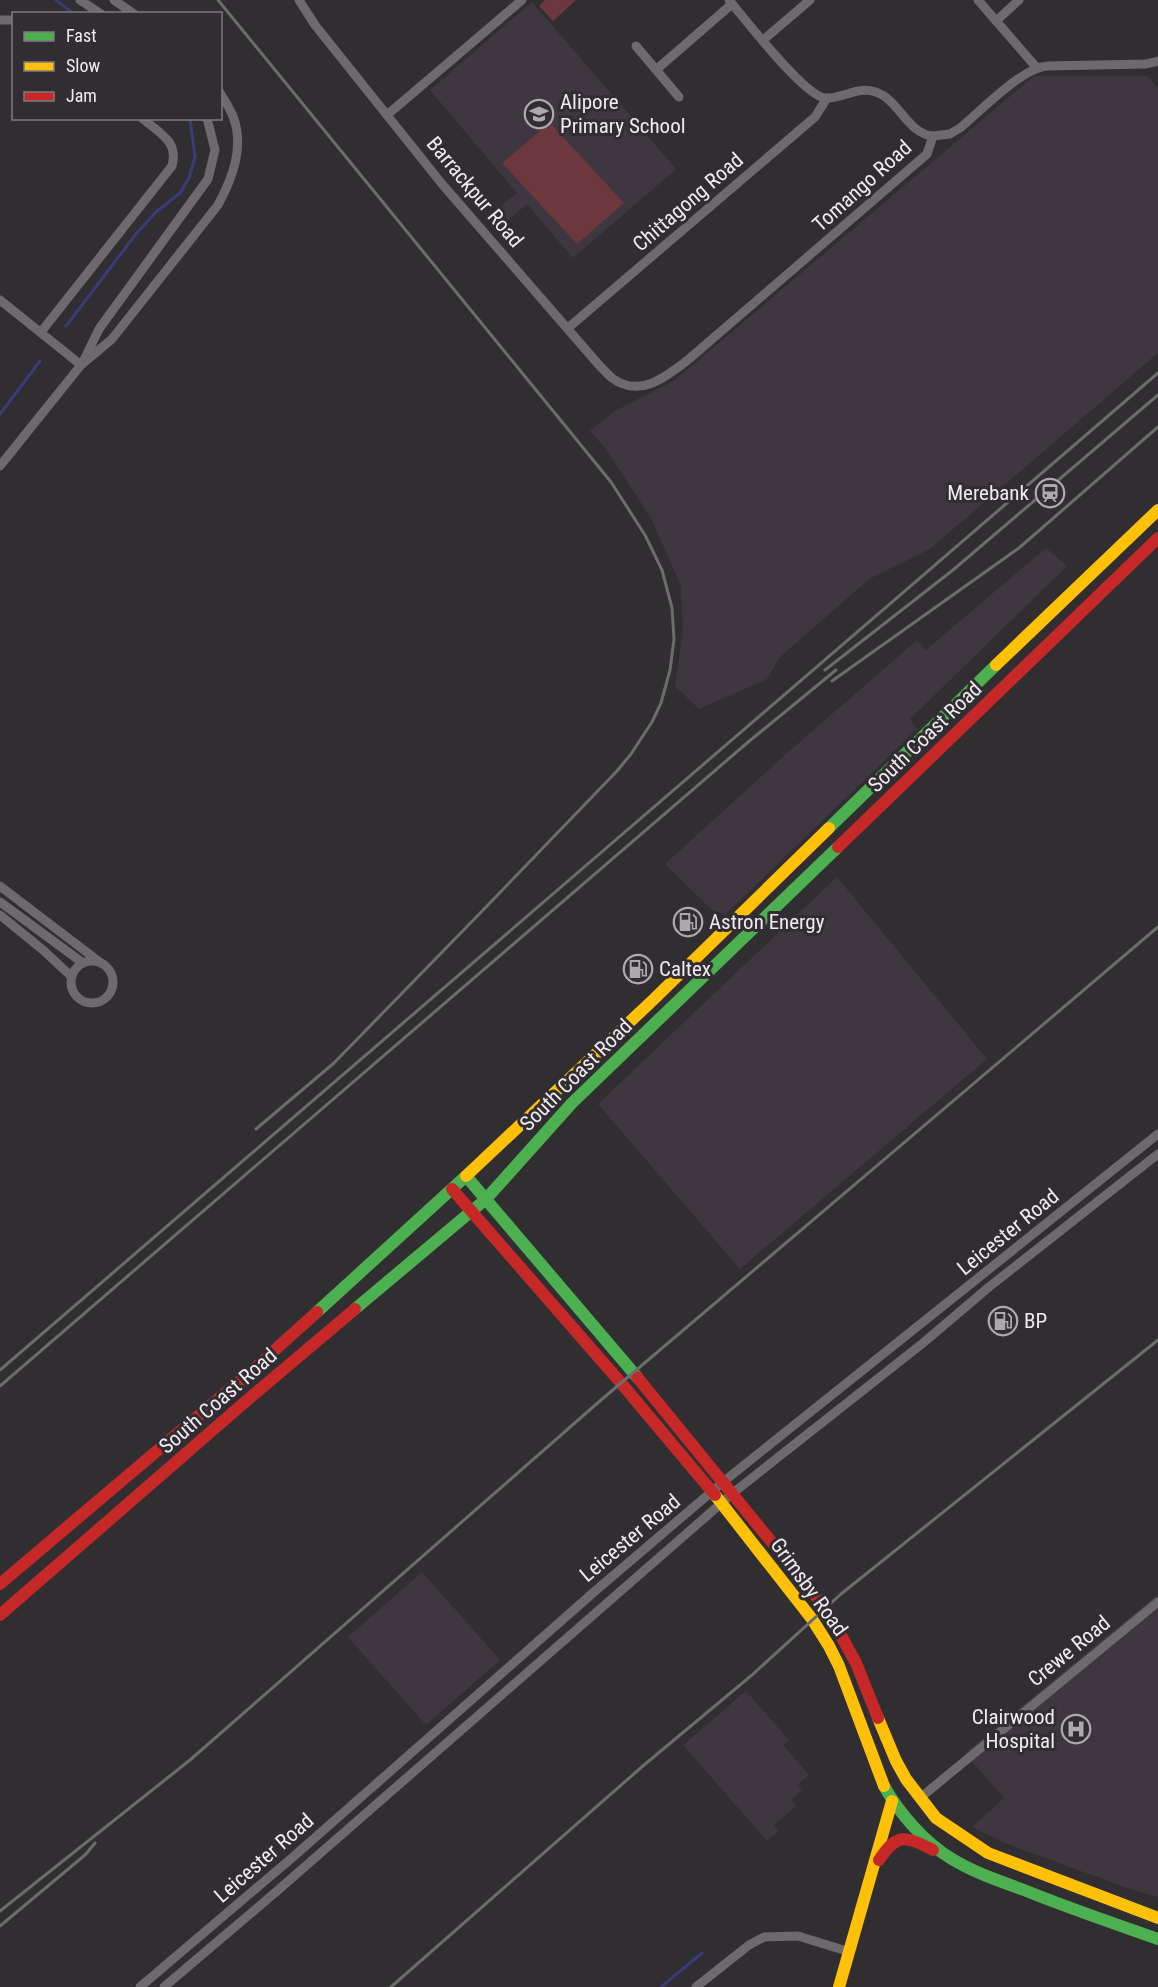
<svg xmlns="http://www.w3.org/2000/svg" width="1158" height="1987" font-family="'Roboto Condensed',sans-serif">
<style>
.built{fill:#3f373f}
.green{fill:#6c383e}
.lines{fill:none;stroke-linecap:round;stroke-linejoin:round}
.stream{stroke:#3a3b79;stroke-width:3}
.street{stroke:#6c6a6c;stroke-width:9}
.fast{stroke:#4caf50;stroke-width:12}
.slow{stroke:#ffc107;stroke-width:12}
.jam{stroke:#c62828;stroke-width:12}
.rail{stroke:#6d6c6d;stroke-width:3}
.labels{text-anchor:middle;stroke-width:6;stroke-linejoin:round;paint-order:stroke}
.poi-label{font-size:21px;fill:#efecef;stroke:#322d32;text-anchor:start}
.street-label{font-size:21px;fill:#efecef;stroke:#322d32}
</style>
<rect width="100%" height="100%" fill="#312e31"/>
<g class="built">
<path d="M532 2 676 169 573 258 527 204 496 231 485 219 517 193 430 90Z"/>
<path d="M1034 76H1147L1158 88V353L930 549 869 579 780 657 767 679 699 709 675 686 683 631 681 586 651 518 605 448 590 431 615 411 675 380Z"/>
<path d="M1046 548 1067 566 910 719 917 729 727 913 725 914 712 910 665 864 786 754 917 640 926 650Z"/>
<path d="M837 877 987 1059 740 1269 598 1104Z"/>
<path d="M422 1572 500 1660 426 1725 348 1637Z"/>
<path d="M1158 1594V1897L1130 1889 1010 1845 972 1827 1004 1798 965 1753Z"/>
<path d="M746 1691 789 1740 783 1745 809 1775 798 1784 802 1790 791 1800 796 1806 774 1825 779 1831 767 1841 683 1745Z"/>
</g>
<g class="green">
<path d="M545 0H576L553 21 539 6Z"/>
<path d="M550 123 624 203 577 244 502 163Z"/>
</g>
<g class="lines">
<g class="stream">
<path d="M56 0 74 14"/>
<path d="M66 326 136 234 156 212 180 193 189 178 195 157 190 118"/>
<path d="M0 414 40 361"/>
<path d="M661 1987 702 1953"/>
</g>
<g class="street">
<path d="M80 0 101 14"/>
<path d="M114 0 134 14"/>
<path d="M299 0 315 25 442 184 592 357C598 364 605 372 612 378 640 399 667 376 689 359L927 154 933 136 950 134 960 128C982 110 1020 69 1047 66L1146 64 1158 61"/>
<path d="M729 0C745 19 804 96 825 98 844 100 861 81 884 96 901 107 910 134 933 136"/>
<path d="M978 0 1036 67"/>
<path d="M0 20H14"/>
<path d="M996 21 1019 0"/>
<path d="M763 40 810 0"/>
<path d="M636 46 679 97"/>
<path d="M657 69 732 4"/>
<path d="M387 115 522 0"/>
<path d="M0 300 81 365"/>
<path d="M568 328 815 117 827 98"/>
<path d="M41 332 172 166C179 141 159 133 142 118"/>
<path d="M84 360 99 329 208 179 215 150 207 118"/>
<path d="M0 466 81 365 112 339 218 205C232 179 244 149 234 119 231 110 225 101 220 93"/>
<path d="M0 886 101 963"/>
<path d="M0 902 83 963"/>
<path d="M0 915 43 950 72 977"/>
<circle cx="92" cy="982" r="21"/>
<path d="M920 1798 1158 1602"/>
<path d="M140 1987 293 1857 594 1592 723 1482 1158 1134"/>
<path d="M164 1987 277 1891 733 1493 923 1343 989 1287 1158 1154"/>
<path d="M696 1987 749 1945 764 1937 798 1936 850 1952"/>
</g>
<g class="fast">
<path d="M829 828 996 665"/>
<path d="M486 1199 572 1103 838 847"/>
<path d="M355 1309 480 1204"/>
<path d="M317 1312 466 1176 637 1377"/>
<path d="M884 1786C899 1813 925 1843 952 1859 975 1873 1000 1881 1024 1890 1068 1908 1113 1923 1158 1939"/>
</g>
<g class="slow">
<path d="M996 665 1158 510"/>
<path d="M466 1176 653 1000 829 828"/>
<path d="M715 1495 812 1619 829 1646 839 1666 884 1786"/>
<path d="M878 1718 896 1761 906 1779 936 1818 988 1853 1158 1918"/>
<path d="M839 1987 892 1801"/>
</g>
<g class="jam">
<path d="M838 847 1158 538"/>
<path d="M452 1189 621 1383 715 1495"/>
<path d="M637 1377 827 1610 856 1663 878 1718"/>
<path d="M0 1584 257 1366 317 1312"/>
<path d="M0 1615 245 1402 355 1309"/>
<path d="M879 1860C898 1832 905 1836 933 1850"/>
</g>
<g class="rail">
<path d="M218 0 611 482 645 535 662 570 672 608 674 639 670 670 661 703 652 722 631 754 617 771 487 906 334 1063 256 1129"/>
<path d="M825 670 953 570 1158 395"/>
<path d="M832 681 1019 548 1158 427"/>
<path d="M0 1370 1158 373"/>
<path d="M0 1386 747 743 836 670"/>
<path d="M0 1911 190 1760 601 1400 1158 927"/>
<path d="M0 1926 85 1855 95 1843"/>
<path d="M391 1987 644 1765 752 1675 841 1594 1158 1340"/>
</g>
</g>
<defs>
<g id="school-ring" transform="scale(1.5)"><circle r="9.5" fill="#322d32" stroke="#acaaac" stroke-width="1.5"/><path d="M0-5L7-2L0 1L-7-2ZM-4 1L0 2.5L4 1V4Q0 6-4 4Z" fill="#acaaac"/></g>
<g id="station-ring" transform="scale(1.5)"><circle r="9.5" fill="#322d32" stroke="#acaaac" stroke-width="1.5"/><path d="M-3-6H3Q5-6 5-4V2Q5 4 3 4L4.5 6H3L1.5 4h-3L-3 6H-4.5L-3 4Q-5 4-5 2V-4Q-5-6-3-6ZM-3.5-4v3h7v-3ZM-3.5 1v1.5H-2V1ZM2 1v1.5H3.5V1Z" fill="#acaaac"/></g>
<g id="fuel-ring" transform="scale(1.5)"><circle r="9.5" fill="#322d32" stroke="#acaaac" stroke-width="1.5"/><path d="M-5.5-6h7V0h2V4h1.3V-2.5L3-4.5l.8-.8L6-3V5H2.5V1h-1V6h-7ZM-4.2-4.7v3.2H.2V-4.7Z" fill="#acaaac"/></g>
<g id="hospital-ring" transform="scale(1.5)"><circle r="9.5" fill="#322d32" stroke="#acaaac" stroke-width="1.5"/><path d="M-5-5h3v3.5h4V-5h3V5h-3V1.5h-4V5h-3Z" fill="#acaaac"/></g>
</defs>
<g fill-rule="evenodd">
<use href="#school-ring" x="539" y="114"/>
<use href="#station-ring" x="1050" y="493"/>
<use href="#fuel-ring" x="688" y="922"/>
<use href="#fuel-ring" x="638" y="969"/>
<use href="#fuel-ring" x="1003" y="1321"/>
<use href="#hospital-ring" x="1076" y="1729"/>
</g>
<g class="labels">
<g class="poi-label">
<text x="560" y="109">Alipore<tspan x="560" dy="24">Primary School</tspan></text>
<text x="1029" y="500" text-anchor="end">Merebank</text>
<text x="709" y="929">Astron Energy</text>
<text x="659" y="976">Caltex</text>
<text x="1024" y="1328">BP</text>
<text x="1055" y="1724" text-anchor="end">Clairwood<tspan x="1055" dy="24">Hospital</tspan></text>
</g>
<g class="street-label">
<text transform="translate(862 186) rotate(-42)" y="7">Tomango Road</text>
<text transform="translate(475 192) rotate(50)" y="7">Barrackpur Road</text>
<text transform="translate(688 202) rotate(-41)" y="7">Chittagong Road</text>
<text transform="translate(925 737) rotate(-44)" y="7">South Coast Road</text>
<text transform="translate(576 1075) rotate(-45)" y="7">South Coast Road</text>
<text transform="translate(1008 1232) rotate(-39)" y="7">Leicester Road</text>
<text transform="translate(218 1401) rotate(-41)" y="7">South Coast Road</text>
<text transform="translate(630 1538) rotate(-40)" y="7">Leicester Road</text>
<text transform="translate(809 1587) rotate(54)" y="7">Grimsby Road</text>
<text transform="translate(1069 1651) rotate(-39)" y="7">Crewe Road</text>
<text transform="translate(264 1858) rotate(-41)" y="7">Leicester Road</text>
</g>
</g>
<rect x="12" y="12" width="210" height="108" fill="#322d32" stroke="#7e797e" stroke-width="1.5"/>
<rect x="24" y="32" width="30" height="9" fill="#4caf50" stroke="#7e797e" stroke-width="1.5"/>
<text x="66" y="42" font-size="18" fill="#efecef">Fast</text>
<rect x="24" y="62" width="30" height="9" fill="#ffc107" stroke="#7e797e" stroke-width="1.5"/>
<text x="66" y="72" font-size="18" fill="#efecef">Slow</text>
<rect x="24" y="92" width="30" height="9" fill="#c62828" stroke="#7e797e" stroke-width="1.5"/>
<text x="66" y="102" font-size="18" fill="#efecef">Jam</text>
</svg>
